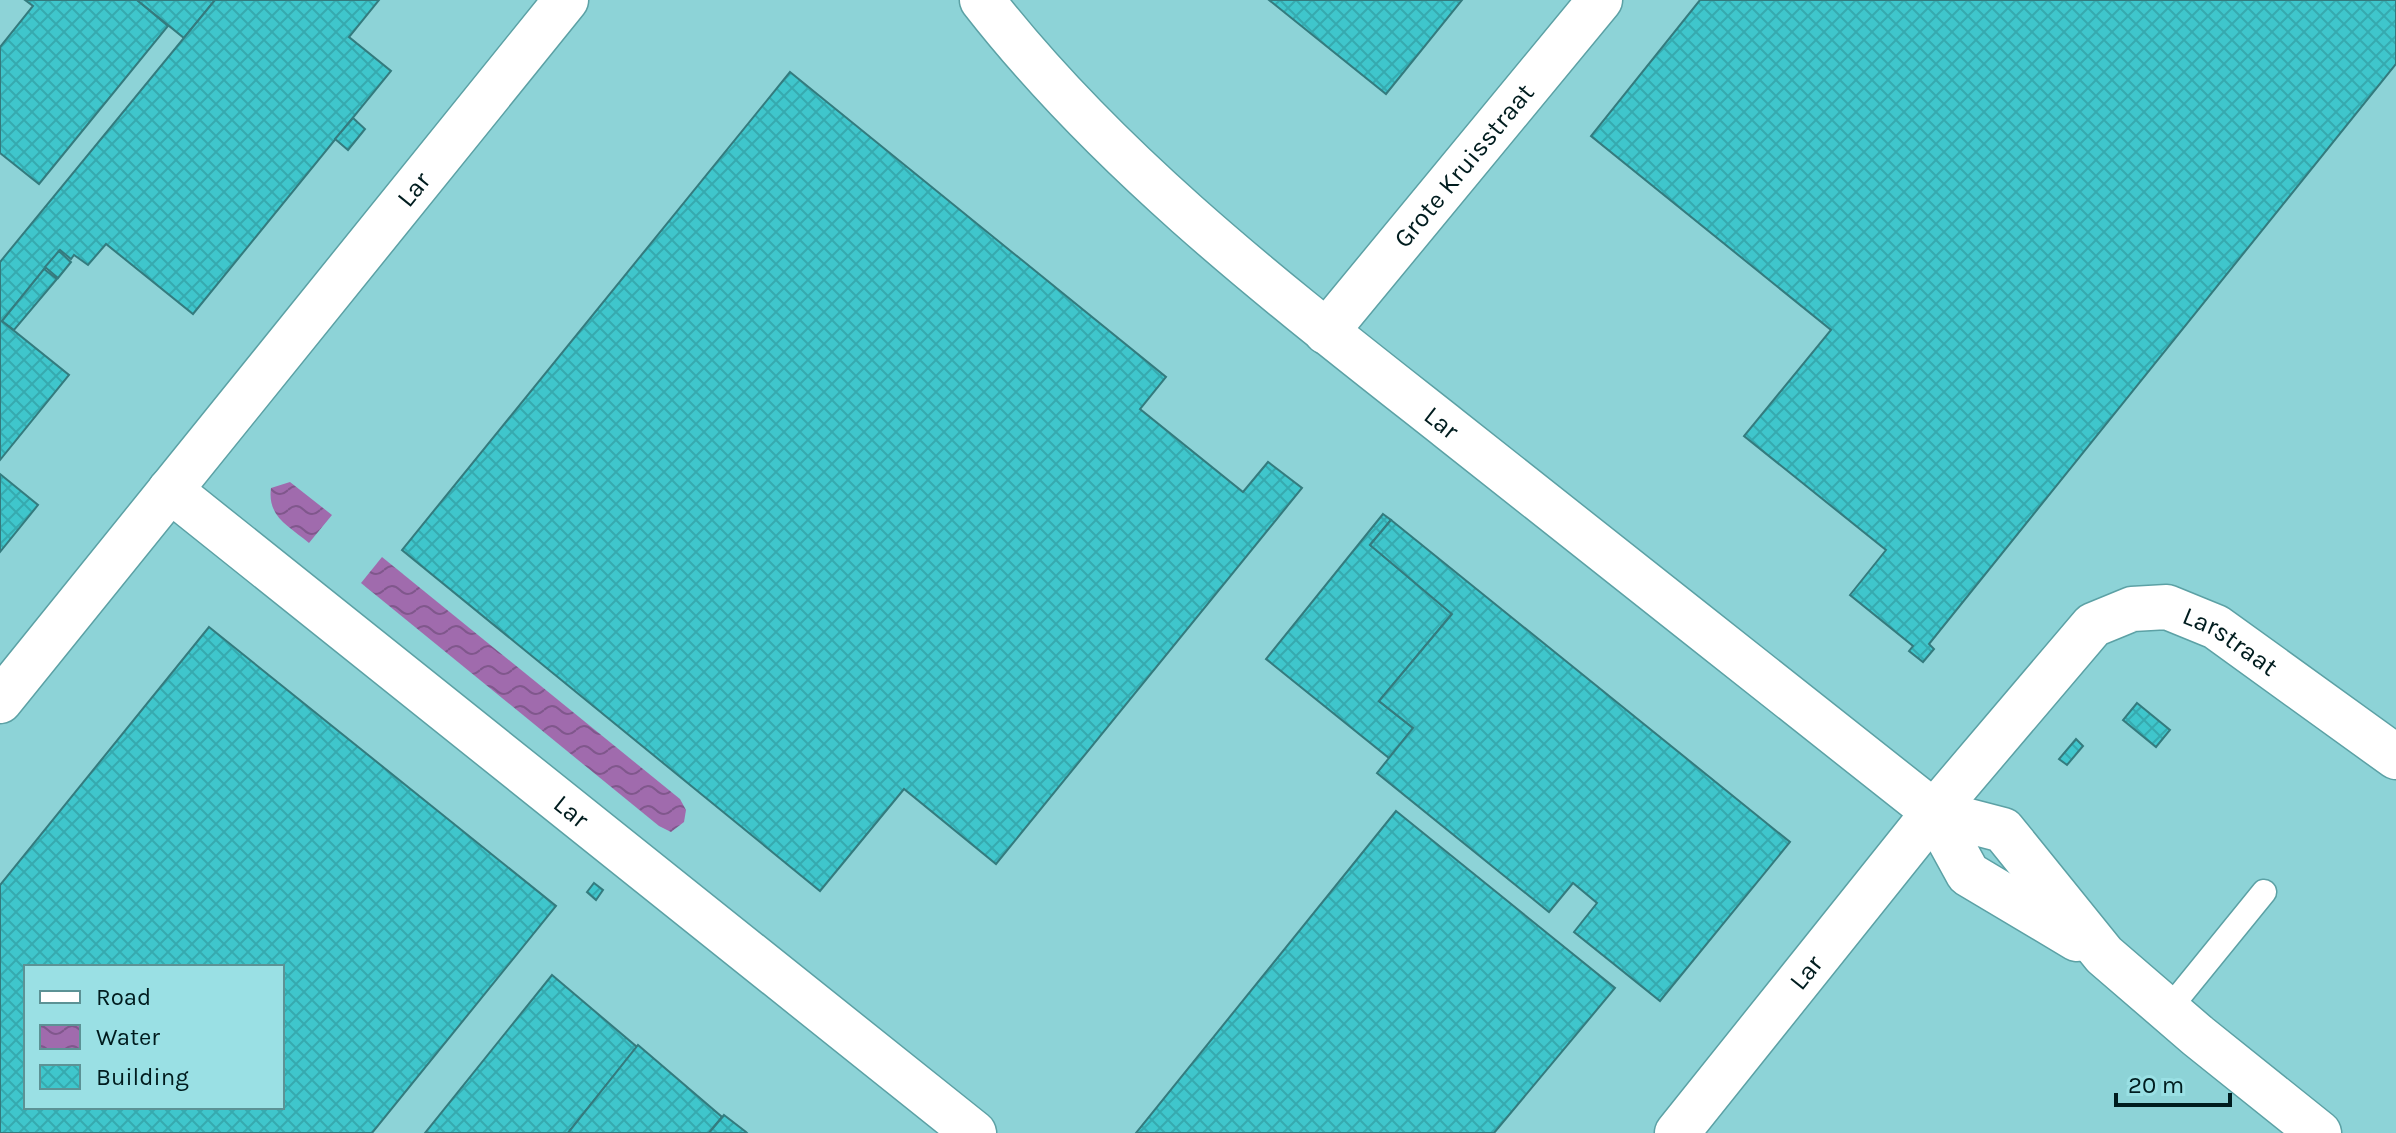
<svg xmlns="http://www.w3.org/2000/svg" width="2396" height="1133" font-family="Karla,sans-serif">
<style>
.water{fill:url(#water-waves)}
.building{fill:url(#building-cross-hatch);stroke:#347b7e;stroke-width:2;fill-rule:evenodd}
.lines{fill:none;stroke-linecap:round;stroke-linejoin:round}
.lane-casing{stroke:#5ca1a5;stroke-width:27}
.street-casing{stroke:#5ca1a5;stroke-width:47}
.lane{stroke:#fff;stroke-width:24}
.street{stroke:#fff;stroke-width:44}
.labels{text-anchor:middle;stroke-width:6;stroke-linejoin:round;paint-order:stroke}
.street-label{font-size:26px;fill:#001c1e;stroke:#9ae0e4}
</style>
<defs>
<pattern id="water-waves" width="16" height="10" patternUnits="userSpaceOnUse" patternTransform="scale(2)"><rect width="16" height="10" fill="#a06bad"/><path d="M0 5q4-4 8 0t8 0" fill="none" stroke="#80578c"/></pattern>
<pattern id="building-cross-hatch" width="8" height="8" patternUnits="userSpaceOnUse" patternTransform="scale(2)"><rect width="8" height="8" fill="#3fc6cc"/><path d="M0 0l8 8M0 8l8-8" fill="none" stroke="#36aaaf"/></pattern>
</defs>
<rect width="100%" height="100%" fill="#8dd3d7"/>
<g class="water">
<path d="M290 482 332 515 309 543C289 526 267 517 271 488Z"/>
<path d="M382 557 680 799 686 810 684 822 671 832 659 826 361 583Z"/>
</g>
<g class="building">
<path d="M25 0H137L168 26 39 184 0 153V47L33 6Z"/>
<path d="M137 0H215L184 38Z"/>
<path d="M215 0H379L349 37 391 71 193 314 106 244 88 265 74 255 71 259 60 250 2 321 69 375 0 460V262Z"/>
<path d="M1269 0H1462L1386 94Z"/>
<path d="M1700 0H2396V64L1929 644 1934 649 1923 662 1909 651 1913 646 1850 595 1886 550 1744 436 1831 330 1591 136Z"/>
<path d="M790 72 1166 377 1140 409 1243 492 1268 462 1302 488 996 864 904 789 820 891 402 550Z"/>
<path d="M353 118 365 129 348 150 335 139Z"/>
<path d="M59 251 71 262 58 278 45 267Z"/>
<path d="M44 269 57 279 14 330 2 321Z"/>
<path d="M0 474 38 505 0 552Z"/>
<path d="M1383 514 1391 520 1370 545 1452 614 1379 701 1413 728 1389 758 1266 659Z"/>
<path d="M1391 520 1790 842 1660 1001 1574 932 1597 903 1573 883 1549 912 1377 773 1413 728 1379 701 1452 614 1370 545Z"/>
<path d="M209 627 556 906 372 1133H0V885ZM26 967H282V1107H26Z"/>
<path d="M2137 703 2170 730 2156 747 2123 720Z"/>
<path d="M2076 739 2083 746 2067 765 2059 759Z"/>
<path d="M1396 811 1615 988 1494 1133H1136Z"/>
<path d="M594 883 603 890 596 900 587 892Z"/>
<path d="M552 975 637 1047 568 1133H425Z"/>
<path d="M638 1045 722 1117 709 1133H568Z"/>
<path d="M724 1115 746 1132 747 1133H709Z"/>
</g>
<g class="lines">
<g class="lane-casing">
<path id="lane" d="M2168 1010 2264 892"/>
</g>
<g class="street-casing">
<g id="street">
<path id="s1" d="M982 0C1112 167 1284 298 1450 429 1611 557 1773 684 1934 812L2003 830 2104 955 2198 1036 2319 1133"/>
<path id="s2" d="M1326 332 1600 0"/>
<path id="s3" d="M170 490 974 1133"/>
<path id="s4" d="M0 701 566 0"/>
<path d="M1934 812 1968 874 2077 939"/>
<path id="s5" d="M1677 1133 1934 812 2093 625 2132 609 2167 607 2216 627 2396 757"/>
</g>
</g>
<use href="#lane" class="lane"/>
<use href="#street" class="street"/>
</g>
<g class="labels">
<g class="street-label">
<text dy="9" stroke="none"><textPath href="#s2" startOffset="216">Grote Kruisstraat</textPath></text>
<text dy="9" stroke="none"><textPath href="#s4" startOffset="658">Lar</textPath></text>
<text dy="9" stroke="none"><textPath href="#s1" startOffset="626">Lar</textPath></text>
<text dy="9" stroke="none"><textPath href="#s5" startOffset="806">Larstraat</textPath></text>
<text dy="9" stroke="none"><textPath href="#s3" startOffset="514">Lar</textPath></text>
<text dy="9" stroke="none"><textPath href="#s5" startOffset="206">Lar</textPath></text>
</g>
</g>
<rect x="24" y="965" width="260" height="144" fill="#9ae0e4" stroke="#5c9295" stroke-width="2"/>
<rect x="40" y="991" width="40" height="12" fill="#ffffff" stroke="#5c9295" stroke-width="2"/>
<text x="96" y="1005" font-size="24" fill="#001c1e">Road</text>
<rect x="40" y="1025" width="40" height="24" fill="url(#water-waves)" stroke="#5c9295" stroke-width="2"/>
<text x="96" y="1045" font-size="24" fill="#001c1e">Water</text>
<rect x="40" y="1065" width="40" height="24" fill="url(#building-cross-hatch)" stroke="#5c9295" stroke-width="2"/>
<text x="96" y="1085" font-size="24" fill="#001c1e">Building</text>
<path d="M2116 1093v12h114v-12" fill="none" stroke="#001c1e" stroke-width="4"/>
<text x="2128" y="1093" font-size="24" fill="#001c1e" stroke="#9ae0e4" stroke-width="6" paint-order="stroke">20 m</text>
</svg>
